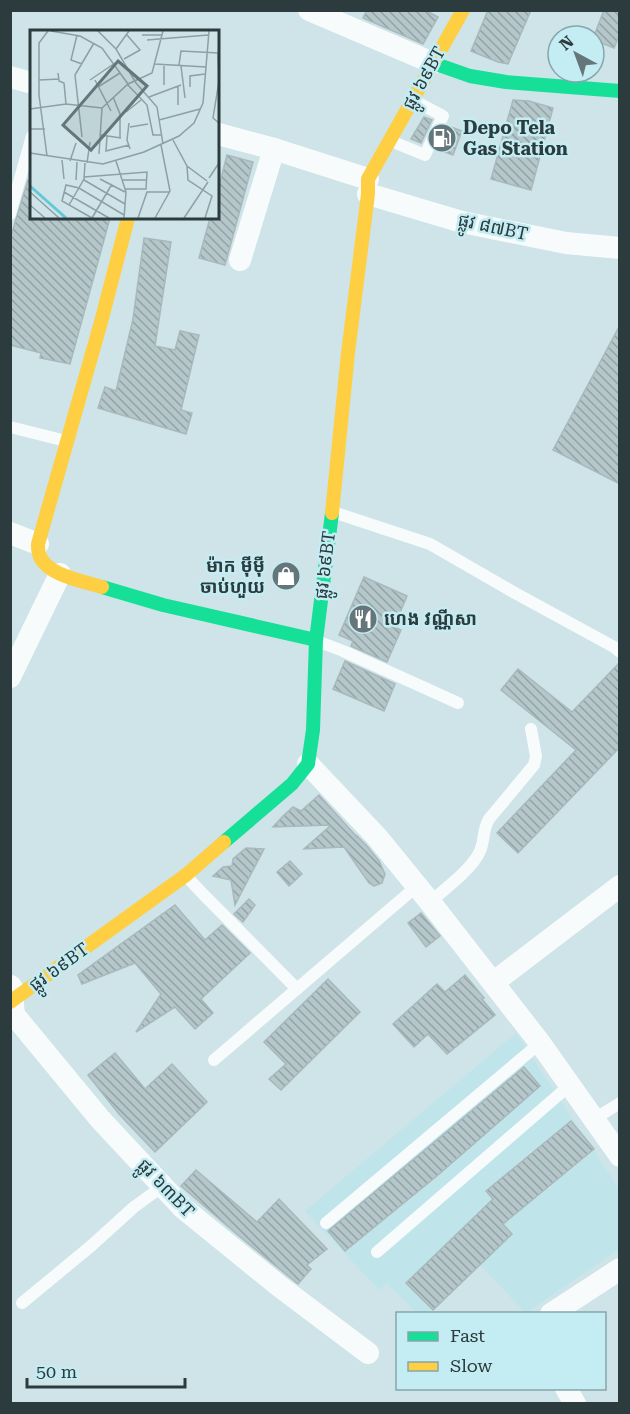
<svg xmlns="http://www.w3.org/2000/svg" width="630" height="1414" font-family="'Roboto Serif','Noto Sans Khmer',serif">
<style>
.built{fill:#bfe5eb}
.building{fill:url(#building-back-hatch);stroke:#a8b9bc;stroke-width:1.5}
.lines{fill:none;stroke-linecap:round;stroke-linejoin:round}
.lane{stroke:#f8fbfc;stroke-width:12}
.street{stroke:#f8fbfc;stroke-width:22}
.fast{stroke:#16e098;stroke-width:14}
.slow{stroke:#ffcf43;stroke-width:14}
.labels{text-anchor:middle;stroke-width:5;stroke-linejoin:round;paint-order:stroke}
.street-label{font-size:18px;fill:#2b3b3e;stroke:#c4ecf3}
.poi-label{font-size:18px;font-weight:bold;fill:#2b3b3e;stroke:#c4ecf3;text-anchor:start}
.inset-river{fill:none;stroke:#62c9d7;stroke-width:3}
.inset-road{fill:none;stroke:#8da0a4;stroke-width:1.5}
.view{fill:#64767a;fill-opacity:0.15;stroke:#64767a;stroke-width:3}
.inset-edge{fill:none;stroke:#2b3b3e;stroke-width:3}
</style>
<defs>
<pattern id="building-back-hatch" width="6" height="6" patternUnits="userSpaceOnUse" patternTransform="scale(1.5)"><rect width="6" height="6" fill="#b5c7ca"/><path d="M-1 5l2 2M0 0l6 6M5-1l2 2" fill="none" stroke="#93a3a5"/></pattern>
</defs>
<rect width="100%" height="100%" fill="#cee4e8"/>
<path class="built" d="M516 1033 619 1189V1249L526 1313 480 1265 425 1313H416L387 1283 379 1290 305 1211Z"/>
<g class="building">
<path d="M367 10H425L438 17 423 44 363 18Z"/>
<path d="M488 10H531L508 64 498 62 471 51Z"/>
<path d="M604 10H620V34L614 48 594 40V36Z"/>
<path d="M513 100 529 101 553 108 531 190 491 179Z"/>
<path d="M424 117 432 120 421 143 411 139Z"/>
<path d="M448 126 462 131 453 155 437 149Z"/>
<path d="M227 155 253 162 225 265 199 258 210 218H218V190Z"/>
<path d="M28 180 32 181V218H110L70 364 40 358 41 353 10 345V239Z"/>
<path d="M144 238 171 242 155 346 175 350 180 331 199 335 181 410 192 413 186 434 98 408 105 387 116 391 133 319Z"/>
<path d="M620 325V484L553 450Z"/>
<path d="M364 577 407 596 394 627 401 630 387 662 351 646 353 641 339 635Z"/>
<path d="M345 661 395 684 384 711 333 689Z"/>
<path d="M620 662V747L518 853 497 833 576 750 501 690 518 669 572 712Z"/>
<path d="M319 795 357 837V836L367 846 379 861 385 874 382 883 374 886 369 883 344 847 304 849 330 826 329 825 273 827 283 816 293 807 301 811Z"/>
<path d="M246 848 264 849 235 905 231 880 213 876 223 867 232 866 233 859Z"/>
<path d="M290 861 302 874 289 886 277 872Z"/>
<path d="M249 899 255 905 243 922 234 914Z"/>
<path d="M175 905 205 940 222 925 250 953 201 999 213 1013 195 1029 175 1007 136 1032 161 994 135 963 82 984 78 975Z"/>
<path d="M421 913 440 936 426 947 408 923Z"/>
<path d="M465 975 484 998 482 999 495 1015 447 1054 428 1034 414 1047 393 1024 437 984 445 992Z"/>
<path d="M328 979 360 1012 281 1090 269 1079 286 1064 264 1042Z"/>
<path d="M115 1053 145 1089 172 1064 207 1102 155 1152 119 1114 88 1075Z"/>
<path d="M524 1067 540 1086 438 1175 345 1251 328 1231Z"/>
<path d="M571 1121 594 1149 503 1224 512 1234 433 1310 406 1283 493 1199 486 1191Z"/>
<path d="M196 1170 257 1222 279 1199 327 1249 307 1265 311 1269 298 1284 239 1236 181 1186Z"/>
</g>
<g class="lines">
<g class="lane">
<path d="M391 141 425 155 443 116 413 100"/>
<path d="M10 214 32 136"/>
<path d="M10 427 66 441"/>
<path d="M333 512 430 544 515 593 614 647 620 652"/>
<path d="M317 641 343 651 458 703"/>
<path d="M186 876 203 894 297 989"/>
<path d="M430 902C445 889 473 868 480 851 485 840 482 831 489 819L534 765 536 756 531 729"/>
<path d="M214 1060 417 886"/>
<path d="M594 1119 620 1103"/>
<path d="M326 1223 540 1043"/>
<path d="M377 1252 570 1085"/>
<path d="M22 1303 91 1246 134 1207 163 1186"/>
</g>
<g class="street">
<path d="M309 10 433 63"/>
<path d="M10 77 32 83"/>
<path d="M218 134 274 149 368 179"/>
<path d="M368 194 462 222 566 243 620 248"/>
<path d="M240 260 274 149"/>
<path d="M10 533 38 544"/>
<path d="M10 677 60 574"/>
<path d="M308 764 377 837 430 902 540 1043 620 1156"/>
<path d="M494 982 620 886"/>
<path d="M11 986C15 996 11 1006 15 1016L100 1119 183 1208 279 1286 368 1353"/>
<path d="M551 1314 620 1269"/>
<path d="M566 1388 575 1404"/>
</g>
<g class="fast">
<path d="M433 63 470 76 506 82 620 91"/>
<path d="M102 587 163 605 316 640"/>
<path d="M224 842 292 784 308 764 313 730 316 640 332 513"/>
</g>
<g class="slow">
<path d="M332 513 348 353 368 194V179L463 10"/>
<path d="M102 587C83 581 45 575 39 554 38 551 38 547 38 544L101 322 128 218"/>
<path d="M10 1002 186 875 224 842"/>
</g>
</g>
<defs>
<g id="fuel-disc" transform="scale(1.5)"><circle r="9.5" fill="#64767a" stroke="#c4ecf3"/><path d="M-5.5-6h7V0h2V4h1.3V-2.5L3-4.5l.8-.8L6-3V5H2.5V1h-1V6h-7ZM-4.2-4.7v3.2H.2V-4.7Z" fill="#fff"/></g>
<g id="shop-disc" transform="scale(1.5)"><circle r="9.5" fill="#64767a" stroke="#c4ecf3"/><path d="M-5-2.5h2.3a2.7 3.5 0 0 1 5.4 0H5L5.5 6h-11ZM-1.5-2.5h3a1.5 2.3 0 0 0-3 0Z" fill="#fff"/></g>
<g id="restaurant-disc" transform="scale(1.5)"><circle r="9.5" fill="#64767a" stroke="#c4ecf3"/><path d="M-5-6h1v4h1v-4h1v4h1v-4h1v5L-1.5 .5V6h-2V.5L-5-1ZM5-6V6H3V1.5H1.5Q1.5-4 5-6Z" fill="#fff"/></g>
</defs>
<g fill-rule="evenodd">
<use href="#fuel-disc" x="442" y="138"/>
<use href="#shop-disc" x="286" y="576"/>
<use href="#restaurant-disc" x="363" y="619"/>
</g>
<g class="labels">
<g class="street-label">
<text transform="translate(424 78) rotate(-61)" y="6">ផ្លូវ ៦៩BT</text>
<text transform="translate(493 227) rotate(12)" y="6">ផ្លូវ ៨៧BT</text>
<text transform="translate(325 565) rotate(-83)" y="6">ផ្លូវ ៦៩BT</text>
<text transform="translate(59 967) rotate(-36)" y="6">ផ្លូវ ៦៩BT</text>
<text transform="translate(166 1188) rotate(46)" y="6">ផ្លូវ ៦៣BT</text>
</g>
<g class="poi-label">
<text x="463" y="134">Depo Tela<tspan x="463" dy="21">Gas Station</tspan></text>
<text x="265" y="572" text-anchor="end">ម៉ាក ម៉ីម៉ី<tspan x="265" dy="21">ចាប់ហួយ</tspan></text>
<text x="384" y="625">ហេង វណ្ណីសា</text>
</g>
</g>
<g transform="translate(30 30)">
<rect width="189" height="189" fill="#cee4e8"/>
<path class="inset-river" d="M0 156 36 188"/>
<path class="inset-road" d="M21 1 50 6 72 18 98 54M68 1 86 19 106 53 127 77 133 114M47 5 41 30 52 34M112 5H132M117 10 178 5M86 19 99 1M188 24 189 45M94 29 110 20 97 5M125 34 176 37M134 34V55M149 35 151 21 189 23M151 36 155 68M28 43 29 51 34 53 36 74M9 50 29 49M60 50 85 33M65 50 81 81M189 51 183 88 189 93M97 54 117 75 123 105H131M148 56V75M68 57 90 43M160 57V46L175 44M83 67 90 84V108M119 67 151 55M0 79 36 74 72 78 98 54 122 43 133 1M96 82 111 70M129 90 170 79M99 93 97 110 100 119M0 95V99H15M100 97 118 94M71 105 91 108M77 106 76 121 99 115M52 107 45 45 64 13M143 110 157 136 177 151M0 123 73 134 114 122 149 106 164 93 173 73 179 1M69 124 72 78M17 126 9 65V13L18 1M32 130 34 149M40 131 46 113M86 131 96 162 94 188M57 133 60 112M157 136 158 150 182 166 175 188M54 147 117 142 116 159H95M179 148 189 133M70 149 95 162M46 150 47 132M54 150 95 174M93 150H117M0 162 29 188M34 162 79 188M0 175 15 188M39 175 54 149 55 133M62 188 32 171 36 155 49 158 94 185M62 188 82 154M108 188 117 162H139M125 188 140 161 131 115M154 188 178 152"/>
<path class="view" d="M88 31 117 56 61 120 33 95Z"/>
<rect width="189" height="189" class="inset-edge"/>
</g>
<rect width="630" height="1414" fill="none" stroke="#2b3b3e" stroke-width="24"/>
<rect x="396" y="1312" width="210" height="78" fill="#c4ecf3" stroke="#87a5ab" stroke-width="1.5"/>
<rect x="408" y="1332" width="30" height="9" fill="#16e098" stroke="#87a5ab" stroke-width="1.5"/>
<text x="450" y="1342" font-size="18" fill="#2b3b3e">Fast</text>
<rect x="408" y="1362" width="30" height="9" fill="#ffcf43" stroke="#87a5ab" stroke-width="1.5"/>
<text x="450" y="1372" font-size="18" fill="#2b3b3e">Slow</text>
<g transform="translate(576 54) rotate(319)"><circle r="28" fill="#c4ecf3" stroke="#87a5ab" stroke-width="1.5"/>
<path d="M0-4.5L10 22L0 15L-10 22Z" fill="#64767a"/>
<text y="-9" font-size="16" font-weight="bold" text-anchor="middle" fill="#2b3b3e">N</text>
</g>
<path d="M27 1378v9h158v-9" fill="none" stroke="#2b3b3e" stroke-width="3"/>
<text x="36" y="1378" font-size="18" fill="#2b3b3e" stroke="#c4ecf3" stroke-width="4.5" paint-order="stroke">50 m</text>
</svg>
